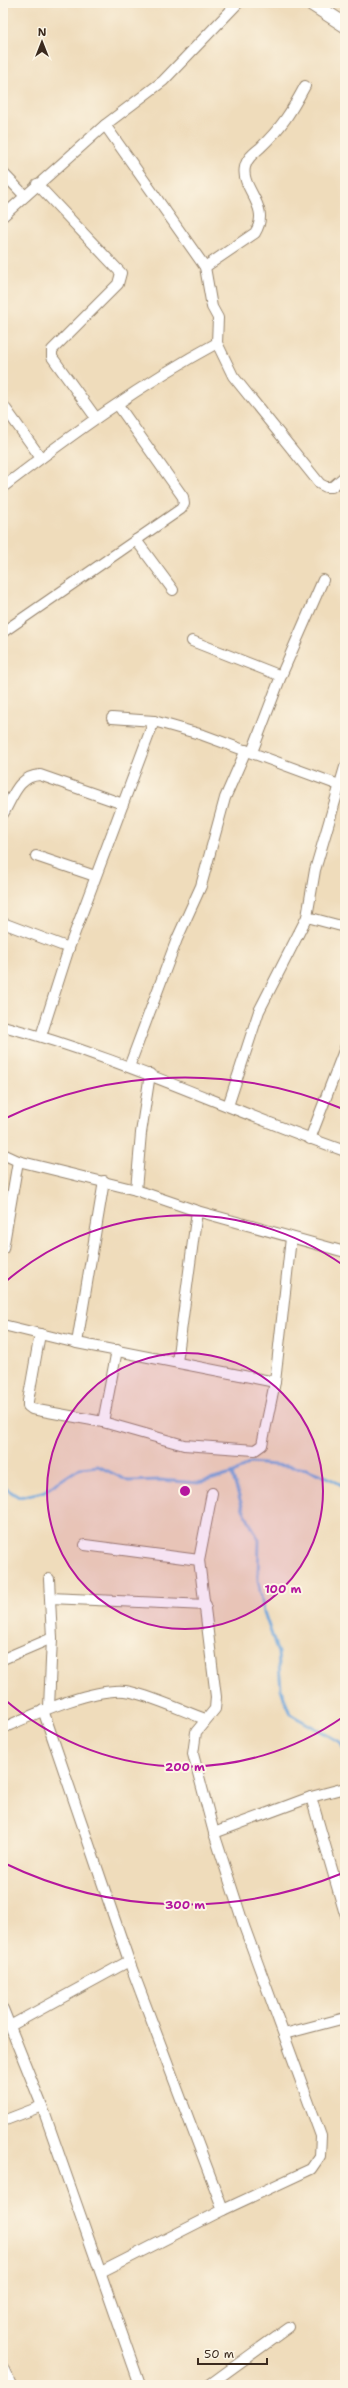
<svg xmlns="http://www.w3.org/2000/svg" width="348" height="2388" font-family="'Shantell Sans',sans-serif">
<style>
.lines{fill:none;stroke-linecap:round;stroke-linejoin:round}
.stream{stroke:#6ca5db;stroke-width:3}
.street-casing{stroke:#95836c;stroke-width:12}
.secondary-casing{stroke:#95836c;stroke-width:16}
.street{stroke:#fff;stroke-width:10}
.secondary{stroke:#fff;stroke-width:14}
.ring{fill:none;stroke:#b5179e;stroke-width:2}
.centre{fill:#b5179e;stroke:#fcf5e5;stroke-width:2}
.ring-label{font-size:12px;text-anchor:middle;font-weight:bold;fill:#b5179e;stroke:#fcf5e5;stroke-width:4;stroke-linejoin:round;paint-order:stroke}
</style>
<rect width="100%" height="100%" fill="#fcf5e5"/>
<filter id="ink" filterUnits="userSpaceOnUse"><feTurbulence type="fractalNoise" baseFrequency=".025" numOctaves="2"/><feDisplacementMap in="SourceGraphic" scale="8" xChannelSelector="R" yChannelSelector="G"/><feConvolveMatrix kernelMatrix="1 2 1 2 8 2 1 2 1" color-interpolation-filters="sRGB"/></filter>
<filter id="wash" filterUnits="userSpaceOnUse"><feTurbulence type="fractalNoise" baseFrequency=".012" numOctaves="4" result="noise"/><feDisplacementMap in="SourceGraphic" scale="16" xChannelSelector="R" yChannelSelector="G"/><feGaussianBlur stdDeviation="0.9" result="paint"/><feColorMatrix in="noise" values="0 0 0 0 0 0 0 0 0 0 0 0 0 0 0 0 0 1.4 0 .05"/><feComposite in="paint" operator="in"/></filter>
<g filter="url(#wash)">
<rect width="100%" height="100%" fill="#efdcbb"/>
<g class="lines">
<g class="stream">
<path d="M232 1474 243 1509 259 1540 258 1580 264 1612 278 1653 281 1689 290 1714 340 1742 345 1751"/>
<path d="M3 1484 5 1488 19 1497 43 1492 80 1468 98 1466 128 1481 160 1480 198 1483 232 1474 250 1463 287 1466 306 1469 329 1478 345 1487"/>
</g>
</g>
</g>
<g filter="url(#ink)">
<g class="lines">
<g class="street-casing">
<g id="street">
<path d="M105 125 205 267 212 307 218 318 217 343 233 376 320 484 326 487H332L345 476"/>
<path d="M3 173 25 196"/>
<path d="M37 184 121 273 118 284 52 350V357L96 418"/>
<path d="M3 216 105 125 163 81 238 3"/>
<path d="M205 267 255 233C272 206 240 189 245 167 247 158 254 153 260 148 282 127 291 112 305 86"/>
<path d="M3 405 41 458"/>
<path d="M3 487C71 435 141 384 217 343"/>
<path d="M136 540 173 590"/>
<path d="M3 632 181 509 184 504 183 497 118 405"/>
<path d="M192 641 281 676"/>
<path d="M112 718 154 721 203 735 339 785"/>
<path d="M252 752 281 676 323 580"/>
<path d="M3 814C13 797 18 776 40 775L123 804"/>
<path d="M36 856 95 876"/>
<path d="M307 917 345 927"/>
<path d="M3 923 69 948"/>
<path d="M3 1026C121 1057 230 1111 345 1151"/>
<path d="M41 1036 69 948 154 721"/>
<path d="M129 1067 177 939 201 886 225 798 246 750"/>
<path d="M228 1106 259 1011 307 917 315 870 345 767"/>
<path d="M310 1139 345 1048"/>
<path d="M3 1154 18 1161 136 1190 197 1211 345 1252"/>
<path d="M136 1190 141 1133 150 1074"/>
<path d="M3 1249 18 1161"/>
<path d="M3 1325 77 1343 275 1382"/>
<path d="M40 1334 28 1401V1406L32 1409 103 1422 184 1445 255 1450 262 1445 275 1382 291 1238"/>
<path d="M77 1343 104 1181"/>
<path d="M177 1362 197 1211"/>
<path d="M103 1422 117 1350"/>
<path d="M85 1545 199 1560 216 1697 215 1709 196 1732 193 1754 214 1833 244 1926 321 2136 320 2156 311 2169 223 2210 101 2272"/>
<path d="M199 1560 212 1493"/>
<path d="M49 1579 52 1638 49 1707"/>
<path d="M50 1598 206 1605"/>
<path d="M3 1659 52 1638"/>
<path d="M43 1710 129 1961 223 2210"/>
<path d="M3 1728C32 1715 99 1684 131 1692 156 1698 181 1710 205 1719"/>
<path d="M311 1797 345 1914"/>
<path d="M214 1833 311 1797 341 1789"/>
<path d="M3 2009 42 2106 140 2385"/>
<path d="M10 2026 129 1961"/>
<path d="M284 2034 345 2018"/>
<path d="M3 2121 42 2106"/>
<path d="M3 2368 11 2385"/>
<path d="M209 2385 289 2327"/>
</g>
</g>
<g class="secondary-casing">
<path id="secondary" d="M311 3 345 25"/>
</g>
<use href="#street" class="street"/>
<use href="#secondary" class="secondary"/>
</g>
</g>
<circle cx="185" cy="1491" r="138" fill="#b5179e" fill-opacity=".12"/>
<g class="ring">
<circle cx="185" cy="1491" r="138"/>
<path d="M343 1717A276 276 0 0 1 4 1699M4 1283A276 276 0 0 1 343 1265"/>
<path d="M343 1873A414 414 0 0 1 4 1863M4 1119A414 414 0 0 1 343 1109"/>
</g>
<circle cx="185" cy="1491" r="6" class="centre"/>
<g class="ring-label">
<text x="283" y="1593">100 m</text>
<text x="185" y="1771">200 m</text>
<text x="185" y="1909">300 m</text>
</g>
<rect width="348" height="2388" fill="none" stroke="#fcf5e5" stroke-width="16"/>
<g transform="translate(42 42)" stroke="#fcf5e5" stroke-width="3" paint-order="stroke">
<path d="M0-3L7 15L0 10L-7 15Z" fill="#3b2a1e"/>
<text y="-6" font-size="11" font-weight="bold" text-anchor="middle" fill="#3b2a1e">N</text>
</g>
<path d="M198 2358v6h69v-6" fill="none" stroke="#3b2a1e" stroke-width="2"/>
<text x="204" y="2358" font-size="12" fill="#3b2a1e" stroke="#fcf5e5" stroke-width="3" paint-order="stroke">50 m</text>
</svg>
